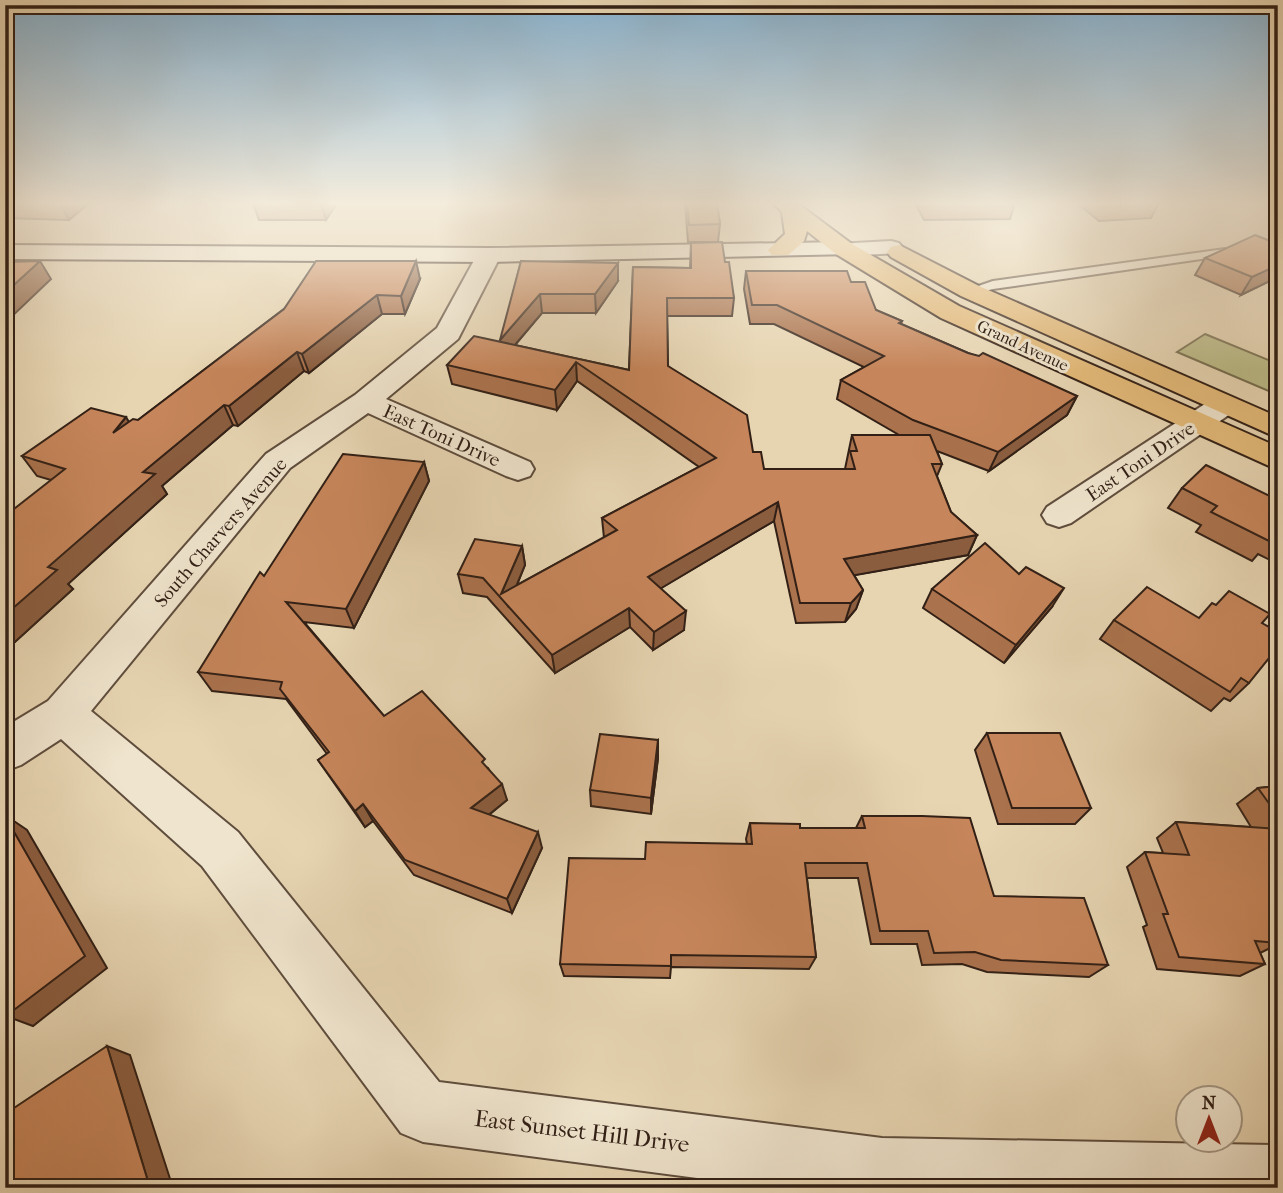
<svg xmlns="http://www.w3.org/2000/svg" width="1283" height="1193" font-family="'IM FELL French Canon',serif">
<style>
.green{fill:#bcbc88;stroke:#776e4f;stroke-width:2}
.lines{fill:none;stroke-linecap:round;stroke-linejoin:round}
.lane-casing{stroke:#5f4d3d;stroke-width:4}
.street-casing{stroke:#5f4d3d;stroke-width:4}
.secondary-casing{stroke:#322016;stroke-width:4}
.primary-casing{stroke:#322016;stroke-width:4}
.lane{fill:#efe4cd;fill-rule:evenodd}
.street{fill:#efe4cd;fill-rule:evenodd}
.secondary{fill:#efe4cd;fill-rule:evenodd}
.primary{fill:#e4ba79;fill-rule:evenodd}
.wall{fill:#aa724d;stroke:#322016;stroke-width:2}
.shaded-wall{fill:#8b5d3f;stroke:#322016;stroke-width:2}
.building{fill:#c6855a;stroke:#322016;stroke-width:2}
.labels{text-anchor:middle;stroke-width:6;stroke-linejoin:round;paint-order:stroke}
.far-street-label{font-size:16px;fill:#322016;stroke:#efe4cd}
.street-label{font-size:19px;fill:#322016;stroke:#efe4cd}
.near-street-label{font-size:23px;fill:#322016;stroke:#efe4cd}
</style>
<rect width="100%" height="100%" fill="#e7d5b2"/>
<filter id="stains"><feTurbulence type="fractalNoise" baseFrequency=".00286" numOctaves="4"/><feColorMatrix values="0 0 0 0 .2 0 0 0 0 .09 0 0 0 0 .02 0 0 0 .5 -.17"/></filter>
<radialGradient id="worn" r=".72"><stop offset=".6" stop-color="#630" stop-opacity="0"/><stop offset="1" stop-color="#630" stop-opacity=".3"/></radialGradient>
<path class="green" d="M1205 334 1278 364V395L1177 352Z"/>
<g class="lines">
<g class="lane-casing">
<path id="lane" d="M1225 249 1231 253 1229 255 993 289 970 295 964 291 993 281Z"/>
</g>
<g class="street-casing">
<g id="street">
<path d="M891 241 899 243 903 248 899 253 844 256 836 254 832 249 836 244Z"/>
<path d="M489 248 497 250 501 255 458 339 386 399 530 462 534 469 530 476 518 480 506 476 368 413 290 468 91 711 238 832 439 1082 882 1138 1278 1145V1188H774L423 1142 401 1133 202 866 61 739 21 765 5 771V727L48 701 266 454 355 395 437 328 477 255 481 250Z"/>
<path d="M1222 397 1233 400 1237 406 1233 412 1071 523 1059 527 1047 523 1042 515 1047 507 1211 400Z"/>
</g>
</g>
<g class="secondary-casing">
<path id="secondary" d="M844 242 852 244 856 249 852 254 489 262 5 259V245L489 248Z"/>
</g>
<g class="primary-casing">
<g id="primary">
<path d="M773 203H797L852 244 959 306 1278 447V470L941 318 836 254 807 231 804 241 788 255H772L768 250 785 234 782 212Z"/>
<path d="M899 245 979 286 1278 417V438L961 296 891 257 887 252 891 247Z"/>
</g>
</g>
<use href="#lane" class="lane"/>
<use href="#street" class="street"/>
<use href="#secondary" class="secondary"/>
<use href="#primary" class="primary"/>
</g>
<g class="wall">
<path d="M5 203H89L69 220 5 218Z"/>
<path d="M253 203H337L326 220H259Z"/>
<path d="M685 203H717L720 224 718 242H688Z"/>
<path d="M915 203H1015L1010 219 924 220Z"/>
<path d="M1077 203H1159L1151 218 1099 221Z"/>
<path d="M691 243 725 262 734 298 732 316H667L668 366 753 452 764 469H845L852 435H899L837 399 841 380 864 367 774 324H750L744 289 746 271 851 282 876 310 902 321 901 324 968 353 1077 396 1067 415 989 471 937 451 942 464 937 476 951 512 977 535 968 555 854 575 863 590 856 609 845 622 796 623 774 521 661 588 684 630 653 650 630 627 555 673 487 597 463 593 458 574 522 546 525 565 517 585 604 538 602 518 699 467 577 381 557 410 452 384 447 365 501 342 521 261 618 281 596 313H542L515 345 629 370 633 267 690 268Z"/>
<path d="M1278 244V277L1241 295 1195 275 1205 258Z"/>
<path d="M420 279 405 314H382L309 373 304 371 238 426 233 425 162 486 167 494 68 584 73 589 5 651 51 480 37 476 22 456 129 422 138 420 284 309Z"/>
<path d="M424 462 429 481 354 628 304 622 384 716 488 768 507 800 489 815 542 848 512 913 414 875 373 821 365 827 318 760 327 754 286 699 212 691 198 672Z"/>
<path d="M1182 488 1278 500V564L1258 554 1252 561 1196 532 1201 525 1168 508Z"/>
<path d="M932 589 1052 607 1004 663 923 608Z"/>
<path d="M1216 605 1262 623 1249 683 1230 701 1224 698 1211 711 1100 639 1114 620 1199 618Z"/>
<path d="M987 733 1091 808 1075 824H998L975 750Z"/>
<path d="M658 740V758L651 814 591 806 590 790Z"/>
<path d="M1278 786V950L1268 949 1260 953 1265 964 1240 976 1157 969 1143 927 1147 925 1127 867 1145 852 1163 853 1157 838 1176 822 1251 827 1237 804 1258 788Z"/>
<path d="M862 816 1108 965 1089 977 987 972 962 964 922 965 917 944H871L858 878H807L816 957 809 969 671 967 670 978 564 976 560 964 645 859 747 844 746 839 750 823 800 828H856Z"/>
</g>
<g class="shaded-wall">
<path d="M60 203H89L69 220Z"/>
<path d="M321 203H337L326 220Z"/>
<path d="M40 261 51 279 5 323V293Z"/>
<path d="M416 261 420 279 405 314 401 296Z"/>
<path d="M618 263V281L596 313 595 294Z"/>
<path d="M1278 265V277L1241 295 1252 277Z"/>
<path d="M540 294 542 313 503 359 500 340Z"/>
<path d="M377 295 382 314 309 373 302 354Z"/>
<path d="M297 352 304 371 238 426 229 406Z"/>
<path d="M576 362 577 381 557 410 555 390Z"/>
<path d="M1077 396 1067 415 989 471 998 452Z"/>
<path d="M224 405 233 425 162 486 167 494 68 584 73 589 5 651V615L48 567 143 472Z"/>
<path d="M126 417 138 437 113 433Z"/>
<path d="M424 462 429 481 354 628 346 609Z"/>
<path d="M778 502 774 521 648 596V577Z"/>
<path d="M977 535 968 555 839 578 844 559Z"/>
<path d="M522 546 525 565 508 606 501 594Z"/>
<path d="M1064 588 1052 607 1004 663 1016 645Z"/>
<path d="M863 590 856 609 845 622 851 603Z"/>
<path d="M629 608 630 627 555 673 552 655Z"/>
<path d="M686 611 684 630 653 650 654 632Z"/>
<path d="M658 740V758L651 814V798Z"/>
<path d="M502 784 507 800 477 824 471 808Z"/>
<path d="M363 804 373 821 365 827 355 811Z"/>
<path d="M5 815 27 830 107 968 33 1026 6 1016Z"/>
<path d="M538 832 542 848 512 913 507 899Z"/>
<path d="M107 1046 130 1055 173 1188H150Z"/>
</g>
<g class="building">
<path d="M687 203H717L720 224 689 225Z"/>
<path d="M1255 235 1278 244V265L1252 277 1205 258Z"/>
<path d="M722 242 725 262H729L734 298H667L668 366 747 415 753 452H761L764 469H855L850 451H857L852 435H930L942 464H932L951 512 977 535 844 559 863 590 851 603H800L778 502 648 577 686 611 654 632 629 608 552 655 483 578 458 574 475 539 522 546 501 594 617 530 602 518 716 458 576 362 555 390 447 365 474 336 629 370 633 267 691 268V243Z"/>
<path d="M40 261 5 293V262Z"/>
<path d="M316 261H416L401 296 377 295 302 354 297 352 229 406 224 405 143 472 155 474 48 567 57 570 5 615V516L65 469 22 456 91 408 126 417 113 433 133 419 138 420 284 309Z"/>
<path d="M521 261 618 263 595 294H540L500 340Z"/>
<path d="M746 271H847L851 282H865L876 310 902 321 899 323 968 353 979 356 983 353 1077 396 998 452 913 420 841 380 884 356 777 305H752Z"/>
<path d="M343 454 424 462 346 609 286 602 384 716 422 691 485 759 482 762 502 784 471 808 538 832 507 899 405 860 363 804 355 811 318 760 329 752 280 689 282 682 198 672 260 572 264 576Z"/>
<path d="M1206 465 1278 500V536L1275 535 1269 541 1211 512 1217 506 1182 488Z"/>
<path d="M985 543 1019 574 1026 567 1064 588 1016 645 932 589Z"/>
<path d="M1147 587 1199 618 1212 603 1216 605 1229 591 1270 614 1262 623 1278 632V647L1249 683 1241 678 1230 692 1114 620Z"/>
<path d="M987 733H1060L1091 808H1012Z"/>
<path d="M600 734 658 740 651 798 590 790Z"/>
<path d="M1278 786V816L1258 788Z"/>
<path d="M5 816 85 956 6 1016 5 1015Z"/>
<path d="M862 816H922L970 818 994 896 1084 898 1108 965 1001 960 975 952 934 953 928 931H880L867 863H805L816 957 671 955V966L560 964 569 858 645 859 646 842 752 844 750 823 800 824V828H865Z"/>
<path d="M1176 822 1278 829V935H1277L1278 943 1255 941 1265 964 1179 957 1163 914H1168L1145 852 1189 855Z"/>
<path d="M107 1046 150 1188H5V1114Z"/>
</g>
<linearGradient id="sky" x2="0" y2="1"><stop stop-color="#89b5d4"/><stop offset="0.55" stop-color="#f4ecdc"/><stop offset="1" stop-color="#f4ecdc" stop-opacity="0"/></linearGradient>
<rect width="1283" height="370" fill="url(#sky)"/>
<g class="labels">
<g class="far-street-label">
<text transform="translate(1023 345) rotate(25)" y="6">Grand Avenue</text>
</g>
<g class="street-label">
<text transform="translate(442 435) rotate(24)" y="7">East Toni Drive</text>
<text transform="translate(1140 461) rotate(-34)" y="7">East Toni Drive</text>
<text transform="translate(220 532) rotate(-49)" y="7">South Charvers Avenue</text>
</g>
<g class="near-street-label">
<text transform="translate(582 1131) rotate(7)" y="8">East Sunset Hill Drive</text>
</g>
</g>
<rect width="1283" height="1193" fill="none" stroke="#e7d5b2" stroke-width="28"/>
<rect x="7" y="7" width="1269" height="1179" fill="none" stroke="#322016" stroke-width="3.5"/>
<rect x="14" y="14" width="1255" height="1165" fill="none" stroke="#322016" stroke-width="2"/>
<g transform="translate(1209 1119)"><circle r="33" fill="#efe4cd" stroke="#a39684" stroke-width="2"/>
<path d="M0-5L12 26L0 18L-12 26Z" fill="#8f2418"/>
<text y="-10" font-size="19" font-weight="bold" text-anchor="middle" fill="#322016">N</text>
</g>
<rect width="100%" height="100%" filter="url(#stains)"/>
<rect width="100%" height="100%" fill="url(#worn)"/>
</svg>
